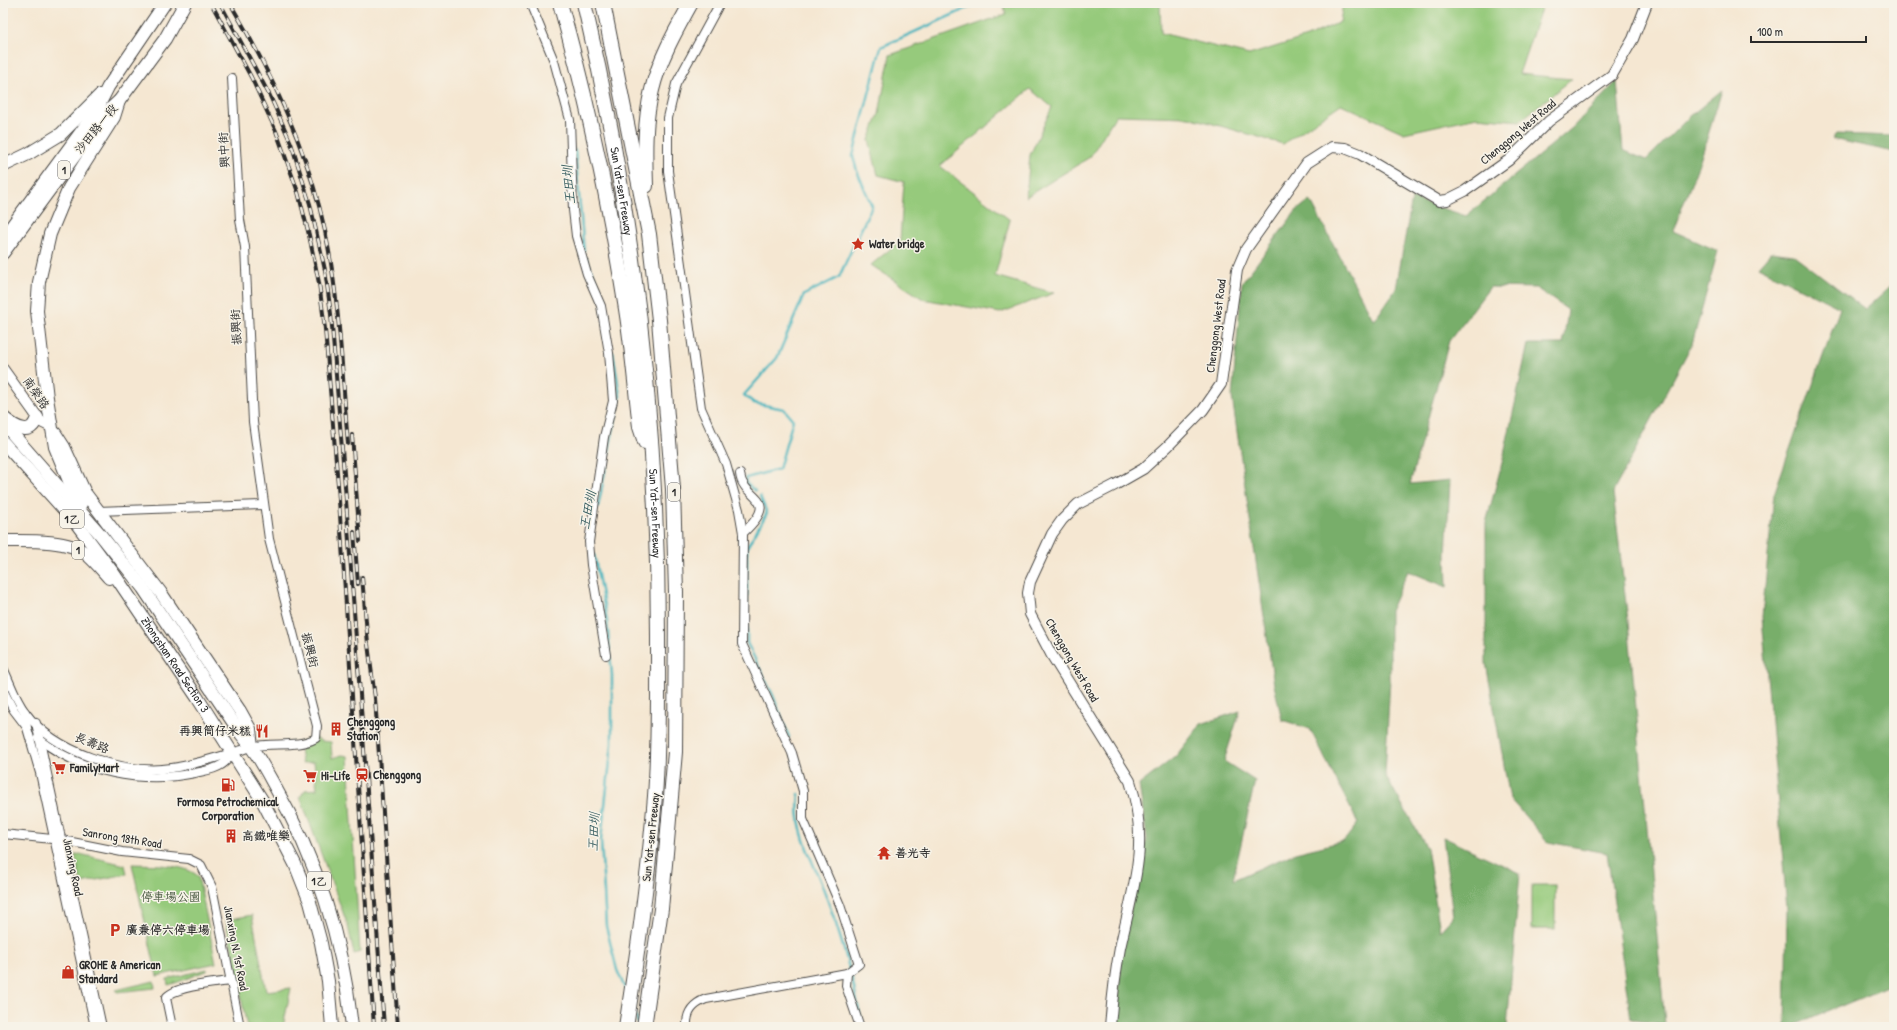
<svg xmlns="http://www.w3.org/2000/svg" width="1897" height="1030" font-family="'Patrick Hand','LXGW WenKai TC',sans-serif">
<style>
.green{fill:#96ca7b;stroke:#607a53}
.forest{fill:#78ae6b;stroke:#526c4b}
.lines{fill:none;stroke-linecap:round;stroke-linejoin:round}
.stream{stroke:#45b5be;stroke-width:2.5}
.minor-casing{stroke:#494744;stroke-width:10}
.tertiary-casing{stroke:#494744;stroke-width:12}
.primary-casing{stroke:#494744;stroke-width:14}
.motorway-casing{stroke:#494744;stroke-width:16}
.minor{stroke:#fff;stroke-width:8}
.tertiary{stroke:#fff;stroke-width:10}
.primary{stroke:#fff;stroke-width:12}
.motorway{stroke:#fff;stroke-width:14}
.rail-casing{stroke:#2b2b2b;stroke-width:4}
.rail{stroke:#f7f3e8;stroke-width:2.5;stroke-dasharray:8;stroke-linecap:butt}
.labels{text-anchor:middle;stroke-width:3;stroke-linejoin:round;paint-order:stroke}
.shield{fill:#f7f3e8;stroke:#686764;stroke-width:1}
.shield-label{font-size:11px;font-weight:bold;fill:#2b2b2b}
.street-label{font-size:12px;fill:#2b2b2b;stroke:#f7f3e8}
.poi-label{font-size:12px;font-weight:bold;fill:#2b2b2b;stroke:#f7f3e8;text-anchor:start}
.park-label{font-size:12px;fill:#4b5b43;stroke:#f7f3e8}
.water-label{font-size:13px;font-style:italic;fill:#345b5e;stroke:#f7f3e8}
</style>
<rect width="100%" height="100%" fill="#f7f3e8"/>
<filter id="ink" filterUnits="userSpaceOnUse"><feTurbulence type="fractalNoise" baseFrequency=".025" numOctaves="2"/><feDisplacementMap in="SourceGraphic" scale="8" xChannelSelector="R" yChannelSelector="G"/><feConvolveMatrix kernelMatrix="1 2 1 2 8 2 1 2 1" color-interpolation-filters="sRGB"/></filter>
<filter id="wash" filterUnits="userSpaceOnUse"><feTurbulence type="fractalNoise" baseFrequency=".012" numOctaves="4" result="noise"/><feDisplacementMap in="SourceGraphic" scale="16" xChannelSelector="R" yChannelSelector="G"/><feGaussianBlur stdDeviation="0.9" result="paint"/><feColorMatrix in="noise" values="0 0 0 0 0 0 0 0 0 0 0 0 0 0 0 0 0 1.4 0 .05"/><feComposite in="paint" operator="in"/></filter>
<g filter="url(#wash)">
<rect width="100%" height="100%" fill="#f5e7d2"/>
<g class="green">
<path d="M1003 3H1160L1161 33 1249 55 1307 37 1340 22 1343 3H1543L1519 74 1572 79 1520 121 1477 117 1404 133 1341 104 1283 144 1189 117 1116 115 1090 157 1026 197 1030 155 1052 107 1030 89 940 166 1010 220 995 276 1054 293 1000 313 923 299 871 265 900 241 904 182 878 175 869 140 879 114 890 55 1006 14Z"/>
<path d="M316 738 321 741 331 742 332 758 342 755 348 756 360 952 354 954 348 926 300 797 305 790 317 789 314 762 302 763 299 742Z"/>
<path d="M80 854 125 865 127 874 81 883 75 855Z"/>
<path d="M132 864C151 865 183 863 198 876L216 963 157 976Z"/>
<rect x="1532" y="885" width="23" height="44"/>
<path d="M252 915 266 991 291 988 283 1027H247L226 920Z"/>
<path d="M207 969V971C194 974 182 982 168 985L167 979Z"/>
<path d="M154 981 155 988 117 992 116 990Z"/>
</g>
<g class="forest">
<path d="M1617 81 1623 150 1646 160 1689 117 1722 90 1700 161 1673 231 1718 251 1692 344 1613 492 1628 621 1665 1024 1631 1020 1607 853 1548 842 1510 799 1486 663V523L1503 459 1528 344H1563L1568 310 1536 288 1490 287 1449 341 1410 484 1450 480 1446 555 1447 587 1408 571 1390 611V678L1385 775 1427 848 1440 931 1453 917 1443 837 1520 873 1507 1027H1118L1120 956 1147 838 1139 785 1176 756 1201 724 1240 711 1224 761 1255 781 1233 880 1295 853 1344 841 1358 823 1310 729 1282 720 1274 685 1232 397 1242 283 1296 211 1310 200 1374 321 1396 289 1412 198 1466 216 1572 128Z"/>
<path d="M1836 134 1894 136V152L1832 139Z"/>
<path d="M1771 252 1794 255 1865 309 1894 283V984L1791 1027H1785L1787 909 1762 617 1774 494 1840 308 1758 267Z"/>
</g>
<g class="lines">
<g class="stream">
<path d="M575 150 584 251"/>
<path d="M586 258 603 298 604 305"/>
<path d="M755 491 746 483V478L779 469 793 420 784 409 754 403 744 395 777 358 804 295 839 277 872 206 857 171 853 156 881 47 979 3"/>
<path d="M760 496 767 513 747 547V643L773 695 789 737"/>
<path d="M598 507 620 396 613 353"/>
<path d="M594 555 607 620 612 675V744L601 840 606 926 617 970 626 991"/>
<path d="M800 766 802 777"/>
<path d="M799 794C794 831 813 860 825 893 840 932 852 974 860 1015"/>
<path d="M634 1013 639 1025"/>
</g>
</g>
</g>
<g filter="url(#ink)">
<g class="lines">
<g class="minor-casing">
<g id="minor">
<path d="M530 3 554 61 570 120 573 210 576 236 587 274 601 306 609 353 613 401 604 437 589 542 591 565 606 655"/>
<path d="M740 474C743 501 783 496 743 533"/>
<path d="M98 511 264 505"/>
<path d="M3 668C10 682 15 699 25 712 54 752 124 775 172 768 199 764 225 755 251 747 272 741 296 749 316 738L317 726 269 539 253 422 245 247 240 220 232 78"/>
<path d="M3 690 13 709 26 726"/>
<path d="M25 712 27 728 40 773 95 1027"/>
<path d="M36 723 102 1027"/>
<path d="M38 738C81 773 142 784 195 773 203 771 214 770 221 765 225 763 229 758 232 755"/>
<path d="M3 834 62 840 122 852 189 859 201 865 212 887 240 1027"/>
<path d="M847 973 846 986 860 1027"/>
<path d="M172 1027 166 998C174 986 216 983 230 981"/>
<path d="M687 1027C686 1012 693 1004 706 999L847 973 859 964 840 905 803 819V791L792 753 742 644 743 533 739 510 726 464 701 408 668 171V118L676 84 720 3"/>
</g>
</g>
<g class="tertiary-casing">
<g id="tertiary">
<path d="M3 369 41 422 51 427"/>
<path d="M1110 1027C1112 1001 1115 974 1120 948 1133 888 1150 843 1130 781L1051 654 1030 614 1028 593 1030 582 1052 534 1062 520 1078 504 1115 485 1143 469 1168 446 1203 410 1221 384 1237 270 1246 249 1307 163 1332 147 1345 148 1360 154 1439 201 1447 200 1465 191 1509 160 1549 121 1612 75 1633 39 1647 3"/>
</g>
</g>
<g class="primary-casing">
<g id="primary">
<path d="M3 166 28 154 61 134 100 95"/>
<path d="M3 238 95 113 108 87 165 3"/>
<path d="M3 253 107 112 119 101 165 39 185 3"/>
<path d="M4 418C16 428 32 437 37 417"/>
<path d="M3 423 100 534 143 588 241 734C255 750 264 767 274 785 317 860 343 941 352 1027"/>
<path d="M55 433 64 447 85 493 161 593 240 711 250 729 252 747"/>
<path id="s1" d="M3 442 76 523 114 574 197 697 262 800 295 864 310 902 321 943 328 981 332 1027"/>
<path d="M81 504 74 493 55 447 47 398 37 311 39 282 50 234 69 188 114 117 119 101"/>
<path d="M3 541C25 541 68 539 85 553 94 560 102 570 109 578"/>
</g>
</g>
<g class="motorway-casing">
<g id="motorway">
<path d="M560 3C588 102 609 202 625 303 632 344 635 385 640 427L645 442"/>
<path id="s2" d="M584 3C633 210 658 422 658 635 658 688 659 742 655 796 649 873 638 950 626 1027"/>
<path d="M603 3 649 234 659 320 673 489 676 592 675 752 661 909 644 1027"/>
<path d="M646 186C645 154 644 122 652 90 659 60 676 30 691 3"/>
</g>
</g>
<use href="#minor" class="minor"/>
<use href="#tertiary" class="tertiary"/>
<use href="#primary" class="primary"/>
<use href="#motorway" class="motorway"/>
<g class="rail-casing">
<g id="rail">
<path d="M211 3 251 77 276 131 298 192 309 235 319 283 325 329 338 485 374 1027"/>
<path d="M220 3 270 96 291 143 310 204 325 270 331 314 345 486 384 1027"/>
<path d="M230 3C272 74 308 150 325 231 340 301 342 374 348 444"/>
<path d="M352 435 360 541"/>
<path d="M354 532 358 584"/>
<path d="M362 577 368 644 375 698 398 1027"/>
</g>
</g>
<use href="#rail" class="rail"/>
</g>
</g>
<defs>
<g id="sight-bare" transform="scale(1.08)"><path d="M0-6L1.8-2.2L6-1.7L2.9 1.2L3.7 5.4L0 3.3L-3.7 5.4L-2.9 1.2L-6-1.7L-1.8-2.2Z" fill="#c8321e" stroke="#f7f3e8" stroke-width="2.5" paint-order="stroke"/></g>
<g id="building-bare" transform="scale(1.08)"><path d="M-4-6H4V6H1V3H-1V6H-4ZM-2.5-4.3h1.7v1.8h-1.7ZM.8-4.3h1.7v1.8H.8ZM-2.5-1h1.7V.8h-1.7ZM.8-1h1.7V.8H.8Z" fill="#c8321e" stroke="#f7f3e8" stroke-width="2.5" paint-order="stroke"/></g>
<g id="restaurant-bare" transform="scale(1.08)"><path d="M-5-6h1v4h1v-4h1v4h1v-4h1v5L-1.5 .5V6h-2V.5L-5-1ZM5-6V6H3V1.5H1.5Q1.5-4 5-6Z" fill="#c8321e" stroke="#f7f3e8" stroke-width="2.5" paint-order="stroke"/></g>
<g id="supermarket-bare" transform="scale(1.08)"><path d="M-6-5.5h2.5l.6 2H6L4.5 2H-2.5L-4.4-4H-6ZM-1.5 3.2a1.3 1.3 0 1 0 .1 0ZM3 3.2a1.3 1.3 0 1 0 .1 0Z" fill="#c8321e" stroke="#f7f3e8" stroke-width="2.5" paint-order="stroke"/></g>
<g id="station-bare" transform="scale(1.08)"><path d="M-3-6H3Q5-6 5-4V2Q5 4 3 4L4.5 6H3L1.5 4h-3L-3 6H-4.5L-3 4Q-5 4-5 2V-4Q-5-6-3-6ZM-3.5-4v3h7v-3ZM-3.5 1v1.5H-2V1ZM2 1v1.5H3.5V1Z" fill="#c8321e" stroke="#f7f3e8" stroke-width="2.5" paint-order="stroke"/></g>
<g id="fuel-bare" transform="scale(1.08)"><path d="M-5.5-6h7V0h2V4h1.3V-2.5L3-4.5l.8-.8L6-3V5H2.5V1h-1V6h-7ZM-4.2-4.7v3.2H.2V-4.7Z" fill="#c8321e" stroke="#f7f3e8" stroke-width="2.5" paint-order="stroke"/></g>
<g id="temple-bare" transform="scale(1.08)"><path d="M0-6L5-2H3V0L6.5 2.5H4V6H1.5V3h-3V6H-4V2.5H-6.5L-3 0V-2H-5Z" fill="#c8321e" stroke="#f7f3e8" stroke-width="2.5" paint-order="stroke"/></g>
<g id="parking-bare" transform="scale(1.08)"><path d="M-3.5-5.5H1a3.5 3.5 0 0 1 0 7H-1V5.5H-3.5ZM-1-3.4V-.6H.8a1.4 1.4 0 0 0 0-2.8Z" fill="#c8321e" stroke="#f7f3e8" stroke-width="2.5" paint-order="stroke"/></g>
<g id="shop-bare" transform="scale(1.08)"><path d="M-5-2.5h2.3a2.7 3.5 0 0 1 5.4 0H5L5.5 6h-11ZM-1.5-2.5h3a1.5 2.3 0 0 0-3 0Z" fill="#c8321e" stroke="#f7f3e8" stroke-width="2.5" paint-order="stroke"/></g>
</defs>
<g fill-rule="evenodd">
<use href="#sight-bare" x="858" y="244"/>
<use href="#building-bare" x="336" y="729"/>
<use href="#restaurant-bare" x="262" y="731"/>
<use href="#supermarket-bare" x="59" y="768"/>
<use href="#station-bare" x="362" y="775"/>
<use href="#supermarket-bare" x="310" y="776"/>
<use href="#fuel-bare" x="228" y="785"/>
<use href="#building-bare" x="231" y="836"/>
<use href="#temple-bare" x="884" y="853"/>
<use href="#parking-bare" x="115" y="930"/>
<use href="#shop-bare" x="68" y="972"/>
</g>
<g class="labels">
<g class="shield">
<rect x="58" y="161" width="12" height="18" rx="3"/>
<rect x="668" y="483" width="12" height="18" rx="3"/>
<rect x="60" y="510" width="24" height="18" rx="3"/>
<rect x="72" y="541" width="12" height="18" rx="3"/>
<rect x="307" y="872" width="24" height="18" rx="3"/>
</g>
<g class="shield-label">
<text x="64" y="174">1</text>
<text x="674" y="496">1</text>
<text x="72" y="523">1乙</text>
<text x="78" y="554">1</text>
<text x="319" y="885">1乙</text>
</g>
<g class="street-label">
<text transform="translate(96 129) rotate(-51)" y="4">沙田路一段</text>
<text transform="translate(1518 132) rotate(-40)" y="4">Chenggong West Road</text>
<text transform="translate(224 150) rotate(-93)" y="4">興中街</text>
<text dy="4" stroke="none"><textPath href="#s2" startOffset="192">Sun Yat-sen Freeway</textPath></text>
<text transform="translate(1216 326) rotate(-83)" y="4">Chenggong West Road</text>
<text transform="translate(236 327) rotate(-93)" y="4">振興街</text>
<text transform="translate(36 393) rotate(55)" y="4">南榮路</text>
<text dy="4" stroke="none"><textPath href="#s2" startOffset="516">Sun Yat-sen Freeway</textPath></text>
<text transform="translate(310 650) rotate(76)" y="4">振興街</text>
<text transform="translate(1072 660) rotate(60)" y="4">Chenggong West Road</text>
<text dy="4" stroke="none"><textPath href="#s1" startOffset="282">Zhongshan Road Section 3</textPath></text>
<text transform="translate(92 743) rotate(22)" y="4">長壽路</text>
<text transform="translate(651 837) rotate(-84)" y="4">Sun Yat-sen Freeway</text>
<text transform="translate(122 838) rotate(9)" y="4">Sanrong 18th Road</text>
<text transform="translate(73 867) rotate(78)" y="4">Jianxing Road</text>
<text transform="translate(236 948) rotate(79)" y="4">Jianxing N. 1st Road</text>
</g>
<g class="poi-label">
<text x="869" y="248">Water bridge</text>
<text x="347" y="726">Chenggong<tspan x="347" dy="14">Station</tspan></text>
<text x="251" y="735" text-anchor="end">再興筒仔米糕</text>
<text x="70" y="772">FamilyMart</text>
<text x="373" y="779">Chenggong</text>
<text x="321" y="780">Hi-Life</text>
<text x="228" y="806" text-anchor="middle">Formosa Petrochemical<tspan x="228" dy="14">Corporation</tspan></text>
<text x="242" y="840">高鐵唯樂</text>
<text x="895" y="857">善光寺</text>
<text x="126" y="934">廣兼停六停車場</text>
<text x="79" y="969">GROHE &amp; American<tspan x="79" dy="14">Standard</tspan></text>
</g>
<g class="park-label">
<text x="171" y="901">停車場公園</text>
</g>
<g class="water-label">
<text transform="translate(568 185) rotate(-95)" y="5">王田圳</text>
<text transform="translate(587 510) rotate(-79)" y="5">王田圳</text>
<text transform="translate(593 832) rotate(-87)" y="5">王田圳</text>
</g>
</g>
<rect width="1897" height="1030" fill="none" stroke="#f7f3e8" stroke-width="16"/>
<path d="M1751 36v6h115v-6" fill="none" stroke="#2b2b2b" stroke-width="2"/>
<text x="1757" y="36" font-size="12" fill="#2b2b2b" stroke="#f7f3e8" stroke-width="3" paint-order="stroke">100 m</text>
</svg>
